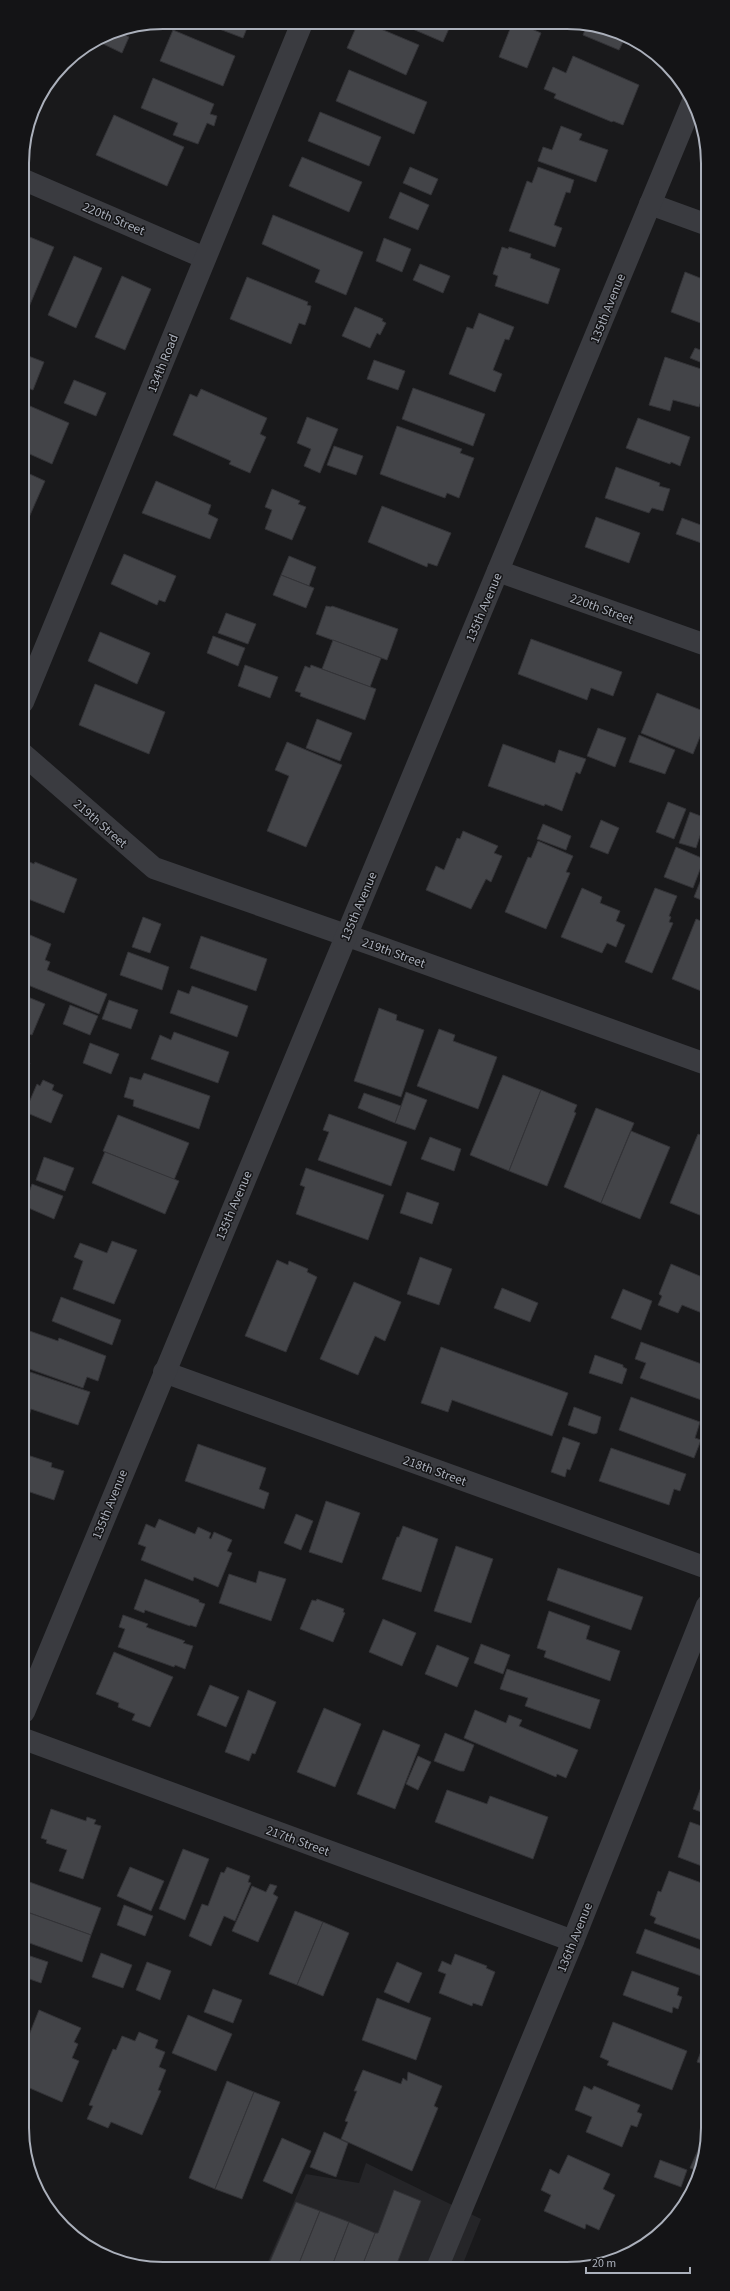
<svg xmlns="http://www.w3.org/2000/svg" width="730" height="2291" font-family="'Source Sans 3',sans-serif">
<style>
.built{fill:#252528}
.building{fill:#434448;stroke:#333337}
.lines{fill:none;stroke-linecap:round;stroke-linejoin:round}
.minor{stroke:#3a3b40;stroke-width:22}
.labels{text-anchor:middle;stroke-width:3;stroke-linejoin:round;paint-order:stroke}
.street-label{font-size:13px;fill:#abb0bb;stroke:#141416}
.rim{fill:none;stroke:#abb0bb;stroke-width:2}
</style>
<rect width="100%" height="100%" fill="#19191b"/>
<path class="built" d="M366 2163 481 2219 462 2266H266L306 2174 359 2183Z"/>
<g class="building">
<path d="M201 22 249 23 243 38Z"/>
<path d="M358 23 369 24 419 45 406 75 347 48Z"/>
<path d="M401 24H451L443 42Z"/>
<path d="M512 24H520L541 33 527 68 499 57Z"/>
<path d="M578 25H594L637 41 651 51 650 53 623 42 619 50 583 35 585 30 577 26Z"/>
<path d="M173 30 235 56 223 86 160 61Z"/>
<path d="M117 31 129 37 122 53 97 41 110 33Z"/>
<path d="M573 56 639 85 623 125 613 121 612 122 554 98 556 94 544 89 553 67 566 73Z"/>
<path d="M349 70 427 102 414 134 336 101Z"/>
<path d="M153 78 214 104 210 114 217 116 214 126 207 123 198 144 173 135 178 123 141 108Z"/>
<path d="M320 112 381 137 369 166 308 141Z"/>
<path d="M114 115 184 147 167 186 96 155Z"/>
<path d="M561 126 582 134 579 140 608 150 596 182 538 161 543 147 552 150Z"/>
<path d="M302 157 362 182 349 212 289 186Z"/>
<path d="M410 167 438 179 431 195 403 183Z"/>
<path d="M538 167 574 180 570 193 566 192 554 225 562 228 555 247 509 231 527 181 532 183Z"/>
<path d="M400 192 429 205 418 230 389 218Z"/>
<path d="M273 215 363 252 346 295 315 282 320 270 262 244Z"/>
<path d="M25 235 54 247 29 307 22 305V241Z"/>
<path d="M384 238 411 249 402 272 376 261Z"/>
<path d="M502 247 508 249 509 247 531 254 530 258 560 269 548 304 495 286 498 276 493 274Z"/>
<path d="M74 256 102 268 76 328 48 315Z"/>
<path d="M420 264 450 276 443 293 413 280Z"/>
<path d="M685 272 705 280 706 325 671 312Z"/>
<path d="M122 276 151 289 125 350 95 337Z"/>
<path d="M247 277 308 302 307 305 311 306 310 311 305 325 299 323 291 344 230 319Z"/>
<path d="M355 307 383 319 382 321 386 323 380 335 377 333 370 348 342 336Z"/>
<path d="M479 313 514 327 509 340 505 339 493 370 502 374 495 392 449 374 467 327 473 329Z"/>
<path d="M695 348 706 352 705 364 690 358Z"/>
<path d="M23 354 44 362 33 390 23 386Z"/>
<path d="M665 357 704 370 703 374 706 375V381L703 388 705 389 699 407 673 400 670 411 649 405Z"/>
<path d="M374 360 405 371 398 390 367 379Z"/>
<path d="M74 380 106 393 96 416 64 403Z"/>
<path d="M413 388 485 414 473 446 402 419Z"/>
<path d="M201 389 267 418 260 434 266 437 250 473 229 464 231 461 173 435 190 394 197 397Z"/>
<path d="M23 403 69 423 52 464 23 451Z"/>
<path d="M307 417 338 429 320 473 304 466 311 449 297 443Z"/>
<path d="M638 418 690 437 680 466 671 462 670 464 626 448Z"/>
<path d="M397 426 462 449 460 453 474 458 459 498 447 493 445 498 380 474Z"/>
<path d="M334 446 363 456 356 475 327 465Z"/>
<path d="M616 467 660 483 659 486 670 489 663 511 652 508 649 513 605 498Z"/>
<path d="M23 471 45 481 27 522 23 520Z"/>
<path d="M156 481 211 505 208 514 218 519 210 539 142 513Z"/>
<path d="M272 489 300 501 298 504 306 507 292 540 265 529 272 510 265 507Z"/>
<path d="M382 506 451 533 437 566 428 563 427 567 368 542Z"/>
<path d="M596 517 640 533 629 563 585 547Z"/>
<path d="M682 518 706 527 704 544 676 534Z"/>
<path d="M124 554 176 576 165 602 159 600 157 605 111 584Z"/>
<path d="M289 556 316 567 309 586 281 575Z"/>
<path d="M281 575 314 588 306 608 273 595Z"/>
<path d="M326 606 331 607 332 606 398 629 387 660 316 634Z"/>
<path d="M226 613 256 624 248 644 218 633Z"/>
<path d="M100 632 150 653 137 684 88 661Z"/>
<path d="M213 636 245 648 238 666 207 653Z"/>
<path d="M531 639 622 672 613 696 591 688 587 700 518 674Z"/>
<path d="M333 640 381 658 370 687 322 669Z"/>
<path d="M245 665 278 677 270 698 238 686Z"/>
<path d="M311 665 376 689 365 720 300 696 301 693 295 691 305 666 310 668Z"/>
<path d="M95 684 165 712 149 754 79 725Z"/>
<path d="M657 693 706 712V722L693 754 641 733Z"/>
<path d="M317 719 352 733 340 761 306 748Z"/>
<path d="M598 728 626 738 615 767 587 756Z"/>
<path d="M639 735 675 750 665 774 629 762Z"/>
<path d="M287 742 342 765 306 847 267 831 289 776 275 770Z"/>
<path d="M503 744 555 763 559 750 586 759 580 774 576 772 562 811 545 804 544 806 488 786Z"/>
<path d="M668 802 686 809 674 839 656 832Z"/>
<path d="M690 812 706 818 696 848 679 843Z"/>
<path d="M601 820 619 828 608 854 590 847Z"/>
<path d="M543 824 571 836 566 850 537 839Z"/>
<path d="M463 831 498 846 494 853 502 856 491 882 486 879 471 909 426 890 436 866 444 870 457 838 460 839Z"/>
<path d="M538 841 573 856 566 872 570 873 546 929 505 912 528 857 531 858Z"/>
<path d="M676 847 704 859 693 888 664 877Z"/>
<path d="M23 859 34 864 35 862 77 879 64 913 23 897Z"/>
<path d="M706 867V902L694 897Z"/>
<path d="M582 888 602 897 600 903 620 911 616 921 625 925 616 947 607 943 602 953 561 937Z"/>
<path d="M655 888 677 896 669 916 671 917 669 922 673 923 652 973 625 962Z"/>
<path d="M143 917 161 924 150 953 132 947Z"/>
<path d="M696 919 706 923V993L672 979Z"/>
<path d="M23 932 51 944 45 960 50 962 47 970 107 994 99 1014 23 983Z"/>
<path d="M201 936 267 959 256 991 190 968Z"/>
<path d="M128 952 169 967 162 990 120 975Z"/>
<path d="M192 986 248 1006 237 1037 170 1013 178 990 189 994Z"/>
<path d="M23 995 45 1004 32 1035 23 1032Z"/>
<path d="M109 1000 138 1010 131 1029 102 1019Z"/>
<path d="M70 1005 98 1016 90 1035 63 1024Z"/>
<path d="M379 1008 397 1015 396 1020 424 1030 401 1097 354 1081Z"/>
<path d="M439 1029 455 1035 453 1041 497 1057 478 1109 417 1086Z"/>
<path d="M174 1032 229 1052 218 1083 151 1059 160 1035 171 1040Z"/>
<path d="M90 1043 119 1054 111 1074 83 1063Z"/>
<path d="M23 1060 30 1063 23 1080Z"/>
<path d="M144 1073 210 1096 199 1129 133 1106 134 1100 124 1097 130 1077 141 1080Z"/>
<path d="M503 1075 541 1090 509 1171 470 1155Z"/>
<path d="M43 1080 54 1085 52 1090 63 1095 51 1123 25 1112 37 1084 40 1086Z"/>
<path d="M541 1090 577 1105 574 1112 576 1113 547 1186 509 1171Z"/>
<path d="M406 1092 427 1100 415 1130 395 1123Z"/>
<path d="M364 1093 401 1106 395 1123 358 1108Z"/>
<path d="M596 1108 634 1123 601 1203 564 1187Z"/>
<path d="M329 1114 407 1142 391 1186 318 1160 329 1132 323 1130Z"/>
<path d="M118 1115 189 1143 174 1180 103 1151Z"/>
<path d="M631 1131 670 1147 640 1219 601 1203Z"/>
<path d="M698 1134 707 1138V1218L670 1203Z"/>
<path d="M430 1137 461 1149 454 1171 421 1159Z"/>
<path d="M105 1152 179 1181 165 1214 92 1183Z"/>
<path d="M44 1157 74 1168 65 1191 36 1180Z"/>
<path d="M306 1168 384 1195 368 1240 296 1214 305 1187 300 1185Z"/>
<path d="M32 1184 63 1196 54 1219 24 1206Z"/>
<path d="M407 1192 439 1203 432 1224 400 1213Z"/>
<path d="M112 1241 137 1250 114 1304 73 1289 83 1261 74 1257 80 1243 107 1253Z"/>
<path d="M420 1257 452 1269 439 1305 407 1294Z"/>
<path d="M277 1260 288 1265 289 1261 308 1269 307 1272 317 1277 286 1352 245 1336Z"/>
<path d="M671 1264 707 1279V1315L682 1305 678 1313 658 1305 662 1296 659 1294Z"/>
<path d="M354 1282 401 1302 385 1341 375 1336 358 1375 320 1359Z"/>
<path d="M502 1288 538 1303 530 1322 494 1308Z"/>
<path d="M623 1289 652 1301 641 1330 611 1318Z"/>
<path d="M61 1297 121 1320 112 1345 52 1321Z"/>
<path d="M24 1329 58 1341 59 1338 106 1356 98 1381 87 1377 83 1388 24 1367 27 1356 24 1354Z"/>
<path d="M641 1342 707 1366V1402L640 1378 646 1363 635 1359Z"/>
<path d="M441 1347 568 1393 552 1436 452 1400 448 1412 421 1403Z"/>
<path d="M595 1355 623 1365V1367L627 1369 622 1384 589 1373Z"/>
<path d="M24 1370 90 1392 78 1425 31 1409 29 1416 24 1414Z"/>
<path d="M631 1397 700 1422 695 1438 701 1440 694 1458 619 1430Z"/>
<path d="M574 1407 601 1417 597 1433 594 1434 568 1425Z"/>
<path d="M563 1437 580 1443 570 1470 567 1469 565 1477 551 1472Z"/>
<path d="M198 1444 266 1468 259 1489 269 1493 264 1509 185 1481Z"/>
<path d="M611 1448 686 1474 680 1491 674 1489 669 1505 599 1481Z"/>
<path d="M24 1454 52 1463 51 1467 64 1471 54 1500 24 1490Z"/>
<path d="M326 1501 360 1513 342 1563 309 1552Z"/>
<path d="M296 1514 313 1521 301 1550 284 1543Z"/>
<path d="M159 1519 195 1534 198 1527 211 1533 209 1538 211 1539 214 1532 232 1540 227 1551 232 1553 218 1587 194 1577 193 1581 141 1560 146 1547 138 1544 146 1524 155 1528Z"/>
<path d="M403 1526 438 1539 421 1592 382 1579 397 1537H399Z"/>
<path d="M456 1546 493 1559 471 1623 434 1611Z"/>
<path d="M558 1568 643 1597 631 1630 547 1600Z"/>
<path d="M259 1571 286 1579 271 1621 219 1603 229 1574 256 1583Z"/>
<path d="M145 1579 199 1600V1602L205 1604 196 1627 190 1625V1626L145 1610 144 1613 134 1609Z"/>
<path d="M317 1599 344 1609 343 1612 345 1613 333 1642 300 1629 312 1600 316 1601Z"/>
<path d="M549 1611 590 1626 586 1639 620 1651 610 1681 544 1657 546 1651 537 1648Z"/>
<path d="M123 1615 148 1624 146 1627 185 1641 183 1643 193 1646 185 1669 175 1665 174 1667 118 1647 125 1629 119 1627Z"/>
<path d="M383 1619 416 1633 402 1666 369 1652Z"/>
<path d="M481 1644 510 1655 503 1674 474 1663Z"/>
<path d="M437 1645 469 1658 457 1687 425 1674Z"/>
<path d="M114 1652 173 1677 150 1727 132 1720 135 1714 118 1707 119 1703 96 1694Z"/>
<path d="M507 1669 600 1700 590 1729 525 1706 528 1698 500 1689Z"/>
<path d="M210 1685 239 1697 226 1727 197 1715Z"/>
<path d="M248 1690 276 1702 255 1754 252 1753 249 1761 225 1752Z"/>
<path d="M324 1708 361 1724 335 1787 297 1772Z"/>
<path d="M475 1710 506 1723 509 1715 522 1720 519 1726 578 1750 566 1778 557 1774 556 1777 464 1738Z"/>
<path d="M383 1730 420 1745 395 1809 357 1794Z"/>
<path d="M445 1733 474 1745 464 1771H460L434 1761Z"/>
<path d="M418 1756 431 1762 418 1790 406 1784Z"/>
<path d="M704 1779 707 1780V1814L693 1809Z"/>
<path d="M447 1790 487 1804 490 1796 548 1817 533 1859 435 1822Z"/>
<path d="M51 1809 86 1821 87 1817 96 1820 94 1824 101 1826 83 1879 59 1871 67 1850 46 1843 47 1840 41 1838Z"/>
<path d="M690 1822 707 1828V1868L678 1857Z"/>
<path d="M183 1849 209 1859 185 1920 159 1909Z"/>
<path d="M130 1867 164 1881 151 1911 117 1896Z"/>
<path d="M227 1867 250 1876 248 1882 251 1883 235 1921 224 1916 211 1946 189 1936 202 1904 208 1906 221 1872 224 1873Z"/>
<path d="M669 1871 707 1885V1942L654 1923 656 1918 650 1915 658 1891 661 1892Z"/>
<path d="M24 1880 101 1908 91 1935 24 1911Z"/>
<path d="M270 1884 277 1886 273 1894 278 1897 258 1942 232 1931 252 1886 266 1892Z"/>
<path d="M124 1905 153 1916 145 1936 117 1925Z"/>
<path d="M24 1911 91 1935 82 1962 24 1941Z"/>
<path d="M295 1911 323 1922 297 1985 269 1974Z"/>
<path d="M323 1922 349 1933 323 1996 297 1985Z"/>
<path d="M645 1929 707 1952 708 1969 704 1977 636 1953Z"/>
<path d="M101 1953 132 1965 123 1988 92 1977Z"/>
<path d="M24 1954 48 1962 41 1983 24 1977Z"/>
<path d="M455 1954 487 1966 486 1968 495 1972 482 2006 473 2003 472 2006 439 1993 446 1974 438 1971 442 1961 451 1965Z"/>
<path d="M147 1962 171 1971 160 2000 136 1990Z"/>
<path d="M397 1962 422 1973 409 2003 384 1992Z"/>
<path d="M632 1971 679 1988 677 1995 682 1997 678 2009 673 2007 672 2013 623 1995Z"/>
<path d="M213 1989 242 2000 233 2023 204 2012Z"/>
<path d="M377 1998 431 2018 416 2060 362 2040Z"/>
<path d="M39 2010 81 2028 74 2042 78 2044 72 2058 79 2061 62 2102 25 2086V2057L27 2052 25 2051V2045Z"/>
<path d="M188 2015 232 2034 216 2071 172 2053Z"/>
<path d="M613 2022 687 2051 672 2090 607 2065 609 2061 600 2057Z"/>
<path d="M139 2032 158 2040 155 2048 165 2052 159 2067 166 2070 158 2090 161 2091 142 2135 111 2122 108 2128 87 2119 93 2106 89 2105 113 2049 116 2050 122 2036 135 2041Z"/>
<path d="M708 2033V2066L697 2062Z"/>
<path d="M363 2070 401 2084 403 2078 407 2081 408 2072 442 2086 434 2106 438 2108 412 2171 341 2139 348 2122 345 2121 357 2091H354Z"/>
<path d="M227 2081 254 2092 215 2189 189 2178Z"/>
<path d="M584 2086 592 2090 594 2086 640 2105 637 2112 642 2114 637 2127 631 2125 622 2147 586 2132 592 2117 575 2110Z"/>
<path d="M254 2092 280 2102 242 2199 215 2189Z"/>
<path d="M708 2127V2137L704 2153 698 2150Z"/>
<path d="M324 2132 348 2143 336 2177 310 2167Z"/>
<path d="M282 2138 311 2151 292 2194 263 2181Z"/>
<path d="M698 2150 704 2153 700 2172 690 2168Z"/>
<path d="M568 2155 610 2174 603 2189 615 2195 599 2230 586 2224 585 2229 544 2211 551 2195 541 2190 550 2169 559 2174Z"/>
<path d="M660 2160 687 2170 681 2187 654 2177Z"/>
<path d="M394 2190 421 2201 396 2266H362L375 2233H378Z"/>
<path d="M684 2192 689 2194 675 2217Z"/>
<path d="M296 2202 320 2211 298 2266H268Z"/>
<path d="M320 2211 349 2222 332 2266H298Z"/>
<path d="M349 2222 375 2233 362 2266H332Z"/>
<path d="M527 2262 536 2266H525Z"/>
</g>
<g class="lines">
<g class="minor">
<path d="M22 179 205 258"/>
<path d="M650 204 705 224"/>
<path d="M498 571 706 645"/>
<path d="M23 702 302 23"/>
<path d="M23 754 154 868 374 945 706 1064"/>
<path d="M164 1372 707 1568"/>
<path d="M24 1712 693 101"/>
<path d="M24 1739 573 1941"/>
<path d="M438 2266 573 1941 707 1605"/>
</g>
</g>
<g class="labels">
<g class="street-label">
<text transform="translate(114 218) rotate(23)" y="5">220th Street</text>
<text transform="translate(607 308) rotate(-68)" y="5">135th Avenue</text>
<text transform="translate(162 363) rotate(-68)" y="5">134th Road</text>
<text transform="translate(483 607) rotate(-67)" y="5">135th Avenue</text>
<text transform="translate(602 608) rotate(20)" y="5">220th Street</text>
<text transform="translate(101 823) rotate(41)" y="5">219th Street</text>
<text transform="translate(358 906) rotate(-67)" y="5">135th Avenue</text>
<text transform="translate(394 952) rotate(20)" y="5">219th Street</text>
<text transform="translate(233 1205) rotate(-67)" y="5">135th Avenue</text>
<text transform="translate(435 1470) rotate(20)" y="5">218th Street</text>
<text transform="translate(109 1504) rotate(-68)" y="5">135th Avenue</text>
<text transform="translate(298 1840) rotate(20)" y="5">217th Street</text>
<text transform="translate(574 1937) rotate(-68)" y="5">136th Avenue</text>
</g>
</g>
<path d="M0 0H730V2291H0ZM163 29H567A134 134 0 0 1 701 163V2128A134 134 0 0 1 567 2262H163A134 134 0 0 1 29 2128V163A134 134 0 0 1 163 29Z" fill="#141416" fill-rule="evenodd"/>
<path class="rim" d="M163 29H567A134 134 0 0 1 701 163V2128A134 134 0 0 1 567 2262H163A134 134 0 0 1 29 2128V163A134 134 0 0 1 163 29Z"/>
<path d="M586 2267v6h104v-6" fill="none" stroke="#abb0bb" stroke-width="2"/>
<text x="592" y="2267" font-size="12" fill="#abb0bb" stroke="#141416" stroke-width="3" paint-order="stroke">20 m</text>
</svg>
